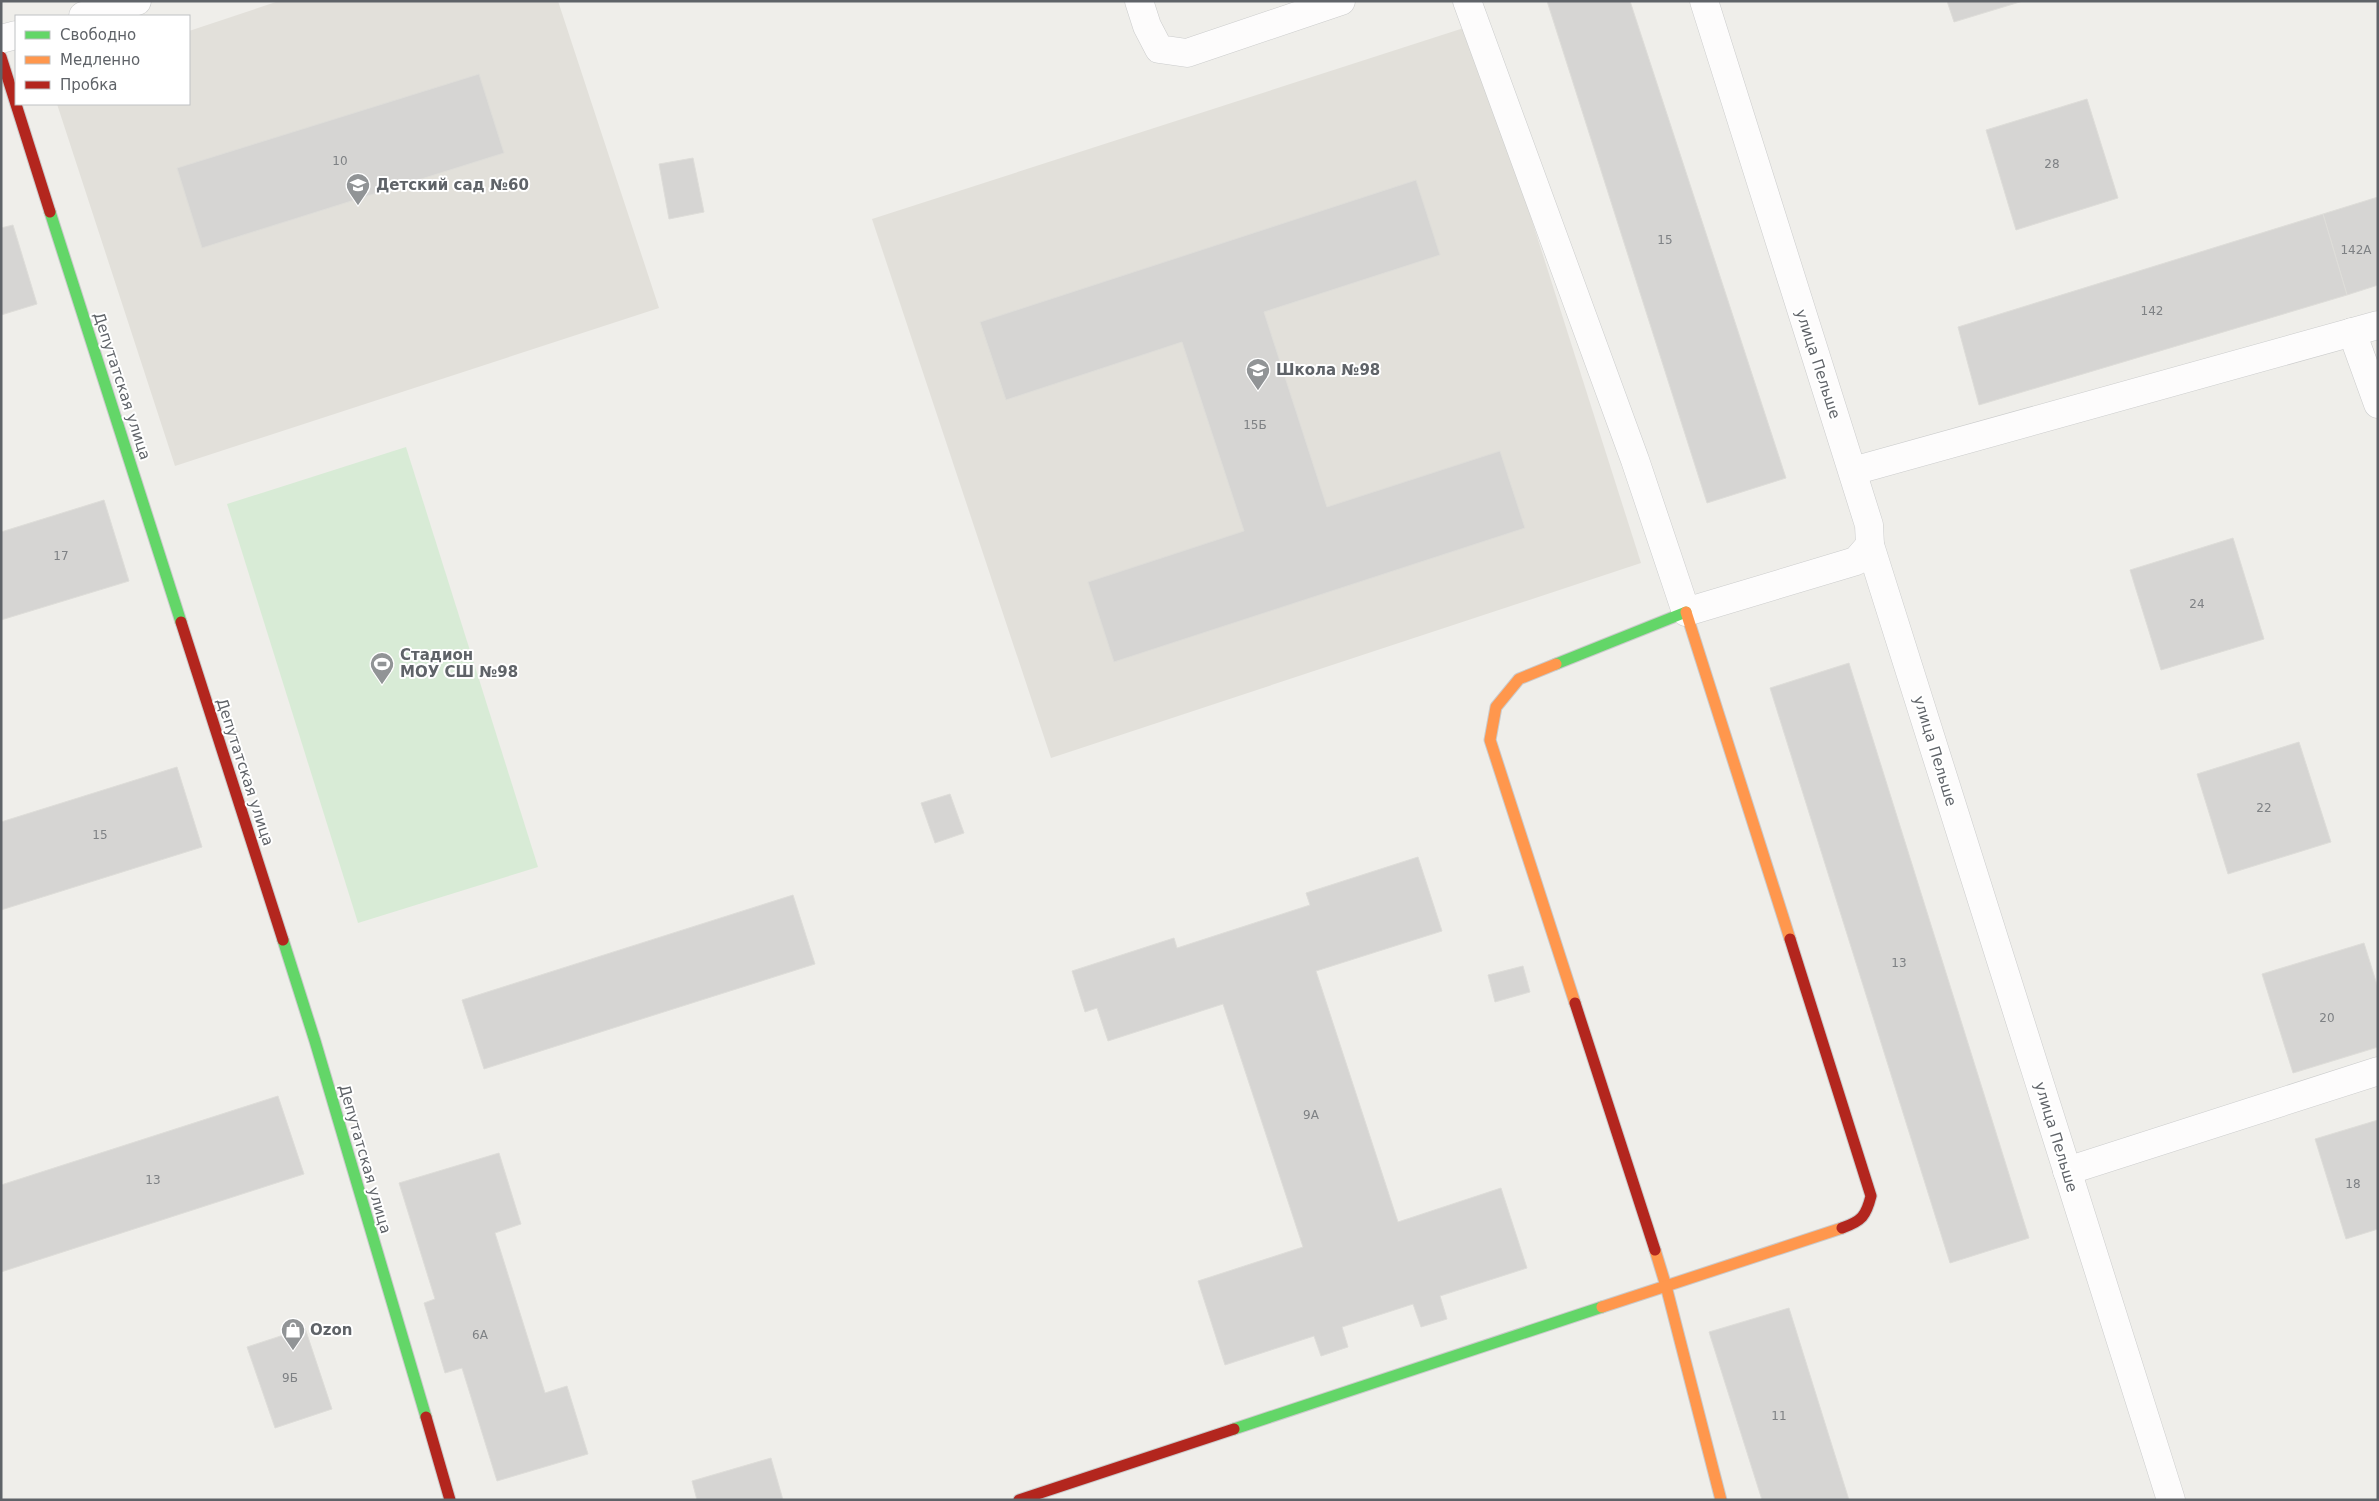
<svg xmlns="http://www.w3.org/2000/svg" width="2379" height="1501" font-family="'DejaVu Sans',sans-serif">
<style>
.education{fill:#e2e0da}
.green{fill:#d8ebd6}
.building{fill:#d6d5d3;stroke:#deddd9}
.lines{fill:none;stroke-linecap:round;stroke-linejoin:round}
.street-casing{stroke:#cbcccc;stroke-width:29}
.fast-casing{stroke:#cacacb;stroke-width:13}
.slow-casing{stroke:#cacacb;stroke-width:13}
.jam-casing{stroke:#cacacb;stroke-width:13}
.street{stroke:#fdfcfc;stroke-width:28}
.fast{stroke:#63d668;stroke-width:11}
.slow{stroke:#ff974d;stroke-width:11}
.jam{stroke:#b3261e;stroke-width:11}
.labels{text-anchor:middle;stroke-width:4;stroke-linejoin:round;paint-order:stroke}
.number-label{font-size:12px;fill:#7e8184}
.poi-label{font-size:15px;font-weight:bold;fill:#5f6368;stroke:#fff;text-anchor:start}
.street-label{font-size:15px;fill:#5f6368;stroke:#fff}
</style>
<rect width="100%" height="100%" fill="#efeeea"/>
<g class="education">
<path d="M279 1H558L659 308 175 466 57 104H189V31Z"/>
<path d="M1470 26 1641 563 1051 758 872 219Z"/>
</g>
<path class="green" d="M406 447 538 867 358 923 227 504Z"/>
<g class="building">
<path d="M1547 1H1630L1786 478 1707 503Z"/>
<path d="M1947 1H2023L1954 22Z"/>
<path d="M479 74 504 153 202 248 177 168Z"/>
<path d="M2087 99 2118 198 2016 230 1986 130Z"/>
<path d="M693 158 704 212 669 219 659 164Z"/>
<path d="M1416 180 1440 255 1264 312 1327 507 1500 451 1525 528 1114 662 1088 582 1244 531 1182 342 1006 400 980 322Z"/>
<path d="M2378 197V285L2347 295 2323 214Z"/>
<path d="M2323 214 2347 295 1979 405 1958 327Z"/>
<path d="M13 225 37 304 1 315V228Z"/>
<path d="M104 500 129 581 1 620V532Z"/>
<path d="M2233 538 2264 639 2161 670 2130 570Z"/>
<path d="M1849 663 2029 1238 1950 1263 1770 688Z"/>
<path d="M2299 742 2331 842 2228 874 2197 774Z"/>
<path d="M177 767 202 847 1 910V822Z"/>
<path d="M950 794 964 833 935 843 921 803Z"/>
<path d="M1418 857 1442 931 1316 971 1398 1222 1501 1188 1527 1268 1440 1296 1447 1319 1421 1327 1413 1304 1342 1327 1348 1347 1321 1356 1314 1336 1225 1365 1198 1281 1303 1247 1223 1004 1108 1041 1097 1008 1085 1012 1072 971 1174 938 1177 948 1310 905 1306 893Z"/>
<path d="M793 895 815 964 484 1069 462 1000Z"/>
<path d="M2364 943 2378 988V1047L2293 1073 2262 974Z"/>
<path d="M1523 966 1530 992 1495 1002 1488 975Z"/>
<path d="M278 1096 304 1174 1 1272V1185Z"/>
<path d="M2378 1120V1229L2346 1239 2315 1139Z"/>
<path d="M499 1153 521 1224 495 1233 545 1393 567 1386 588 1454 497 1481 462 1368 445 1373 424 1303 435 1299 399 1183Z"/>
<path d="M1789 1308 1849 1500H1762L1709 1332Z"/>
<path d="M305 1328 332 1409 275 1428 247 1347Z"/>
<path d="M771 1458 783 1500H697L692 1481Z"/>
</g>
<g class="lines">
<g class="street-casing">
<g id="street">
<path d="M1139 1 1147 26 1159 49 1187 53 1341 1"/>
<path d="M1467 1 1635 460 1686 612 1856 561 1870 545"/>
<path d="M1704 1 1869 525 1870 545 2171 1500"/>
<path d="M83 16 137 1"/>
<path d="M1 39 16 35"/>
<path d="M2352 332 2378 404"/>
<path d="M1853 471 2378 325"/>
<path d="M2067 1171 2378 1071"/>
</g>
</g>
<g class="fast-casing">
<g id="fast">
<path d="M50 212 181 622"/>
<path d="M1556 664 1686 612"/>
<path d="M283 940 315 1041 426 1417"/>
<path d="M1234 1429 1602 1307"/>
</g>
</g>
<g class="slow-casing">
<g id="slow">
<path d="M1686 612 1790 939"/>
<path d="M1556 664 1519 679 1496 707 1490 740 1575 1003"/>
<path d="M1655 1250 1666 1286 1842 1228"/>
<path d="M1602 1307 1666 1286 1721 1500"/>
</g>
</g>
<g class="jam-casing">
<g id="jam">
<path d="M1 57 50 212"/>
<path d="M181 622 283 940"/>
<path d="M1790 939 1871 1196C1866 1216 1862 1221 1842 1228"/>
<path d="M1575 1003 1655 1250"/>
<path d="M426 1417 450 1500"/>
<path d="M1019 1500 1234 1429"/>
</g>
</g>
<use href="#street" class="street"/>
<use href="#fast" class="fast"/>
<use href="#slow" class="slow"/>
<use href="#jam" class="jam"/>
</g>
<defs>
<g id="school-pin" transform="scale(1.25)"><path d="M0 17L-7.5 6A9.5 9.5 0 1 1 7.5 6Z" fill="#919496" stroke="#fff"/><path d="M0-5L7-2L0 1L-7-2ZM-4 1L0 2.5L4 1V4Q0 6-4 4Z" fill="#fff"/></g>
<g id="stadium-pin" transform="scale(1.25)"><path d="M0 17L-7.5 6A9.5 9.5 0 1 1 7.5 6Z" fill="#919496" stroke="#fff"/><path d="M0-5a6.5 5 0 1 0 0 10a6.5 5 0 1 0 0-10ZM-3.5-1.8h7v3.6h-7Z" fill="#fff"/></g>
<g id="shop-pin" transform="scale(1.25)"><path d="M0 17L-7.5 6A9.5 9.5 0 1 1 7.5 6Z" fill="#919496" stroke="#fff"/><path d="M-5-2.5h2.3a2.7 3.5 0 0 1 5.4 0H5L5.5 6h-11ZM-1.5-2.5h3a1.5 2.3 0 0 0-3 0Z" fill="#fff"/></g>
</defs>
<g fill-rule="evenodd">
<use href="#school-pin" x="358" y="185"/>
<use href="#school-pin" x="1258" y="370"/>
<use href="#stadium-pin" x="382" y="664"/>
<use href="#shop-pin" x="293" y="1330"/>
</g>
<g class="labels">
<g class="number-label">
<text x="340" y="165">10</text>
<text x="2052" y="168">28</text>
<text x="1665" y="244">15</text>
<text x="2356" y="254">142А</text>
<text x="2152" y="315">142</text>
<text x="1255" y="429">15Б</text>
<text x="61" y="560">17</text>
<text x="2197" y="608">24</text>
<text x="2264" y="812">22</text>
<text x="100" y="839">15</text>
<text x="1899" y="967">13</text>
<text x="2327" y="1022">20</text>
<text x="1311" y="1119">9А</text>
<text x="153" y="1184">13</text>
<text x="2353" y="1188">18</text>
<text x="480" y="1339">6А</text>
<text x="290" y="1382">9Б</text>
<text x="1779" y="1420">11</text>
</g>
<g class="poi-label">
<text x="376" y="190">Детский сад №60</text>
<text x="1276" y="375">Школа №98</text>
<text x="400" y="660">Стадион<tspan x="400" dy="17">МОУ СШ №98</tspan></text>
<text x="310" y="1335">Ozon</text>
</g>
<g class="street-label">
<text transform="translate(1818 364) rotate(72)" y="5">улица Пельше</text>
<text transform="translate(122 386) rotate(72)" y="5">Депутатская улица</text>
<text transform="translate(1935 751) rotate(73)" y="5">улица Пельше</text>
<text transform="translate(245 772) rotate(72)" y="5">Депутатская улица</text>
<text transform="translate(2056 1137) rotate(73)" y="5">улица Пельше</text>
<text transform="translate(365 1159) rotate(74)" y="5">Депутатская улица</text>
</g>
</g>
<rect width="2379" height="1501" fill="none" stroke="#5f6368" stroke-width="5"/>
<rect x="15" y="15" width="175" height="90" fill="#ffffff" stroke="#bfc1c3"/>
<rect x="25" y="31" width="25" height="8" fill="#63d668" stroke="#bfc1c3"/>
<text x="60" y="40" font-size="15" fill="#5f6368">Свободно</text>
<rect x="25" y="56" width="25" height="8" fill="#ff974d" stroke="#bfc1c3"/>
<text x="60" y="65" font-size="15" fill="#5f6368">Медленно</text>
<rect x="25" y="81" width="25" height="8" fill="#b3261e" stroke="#bfc1c3"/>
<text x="60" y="90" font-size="15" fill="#5f6368">Пробка</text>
</svg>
